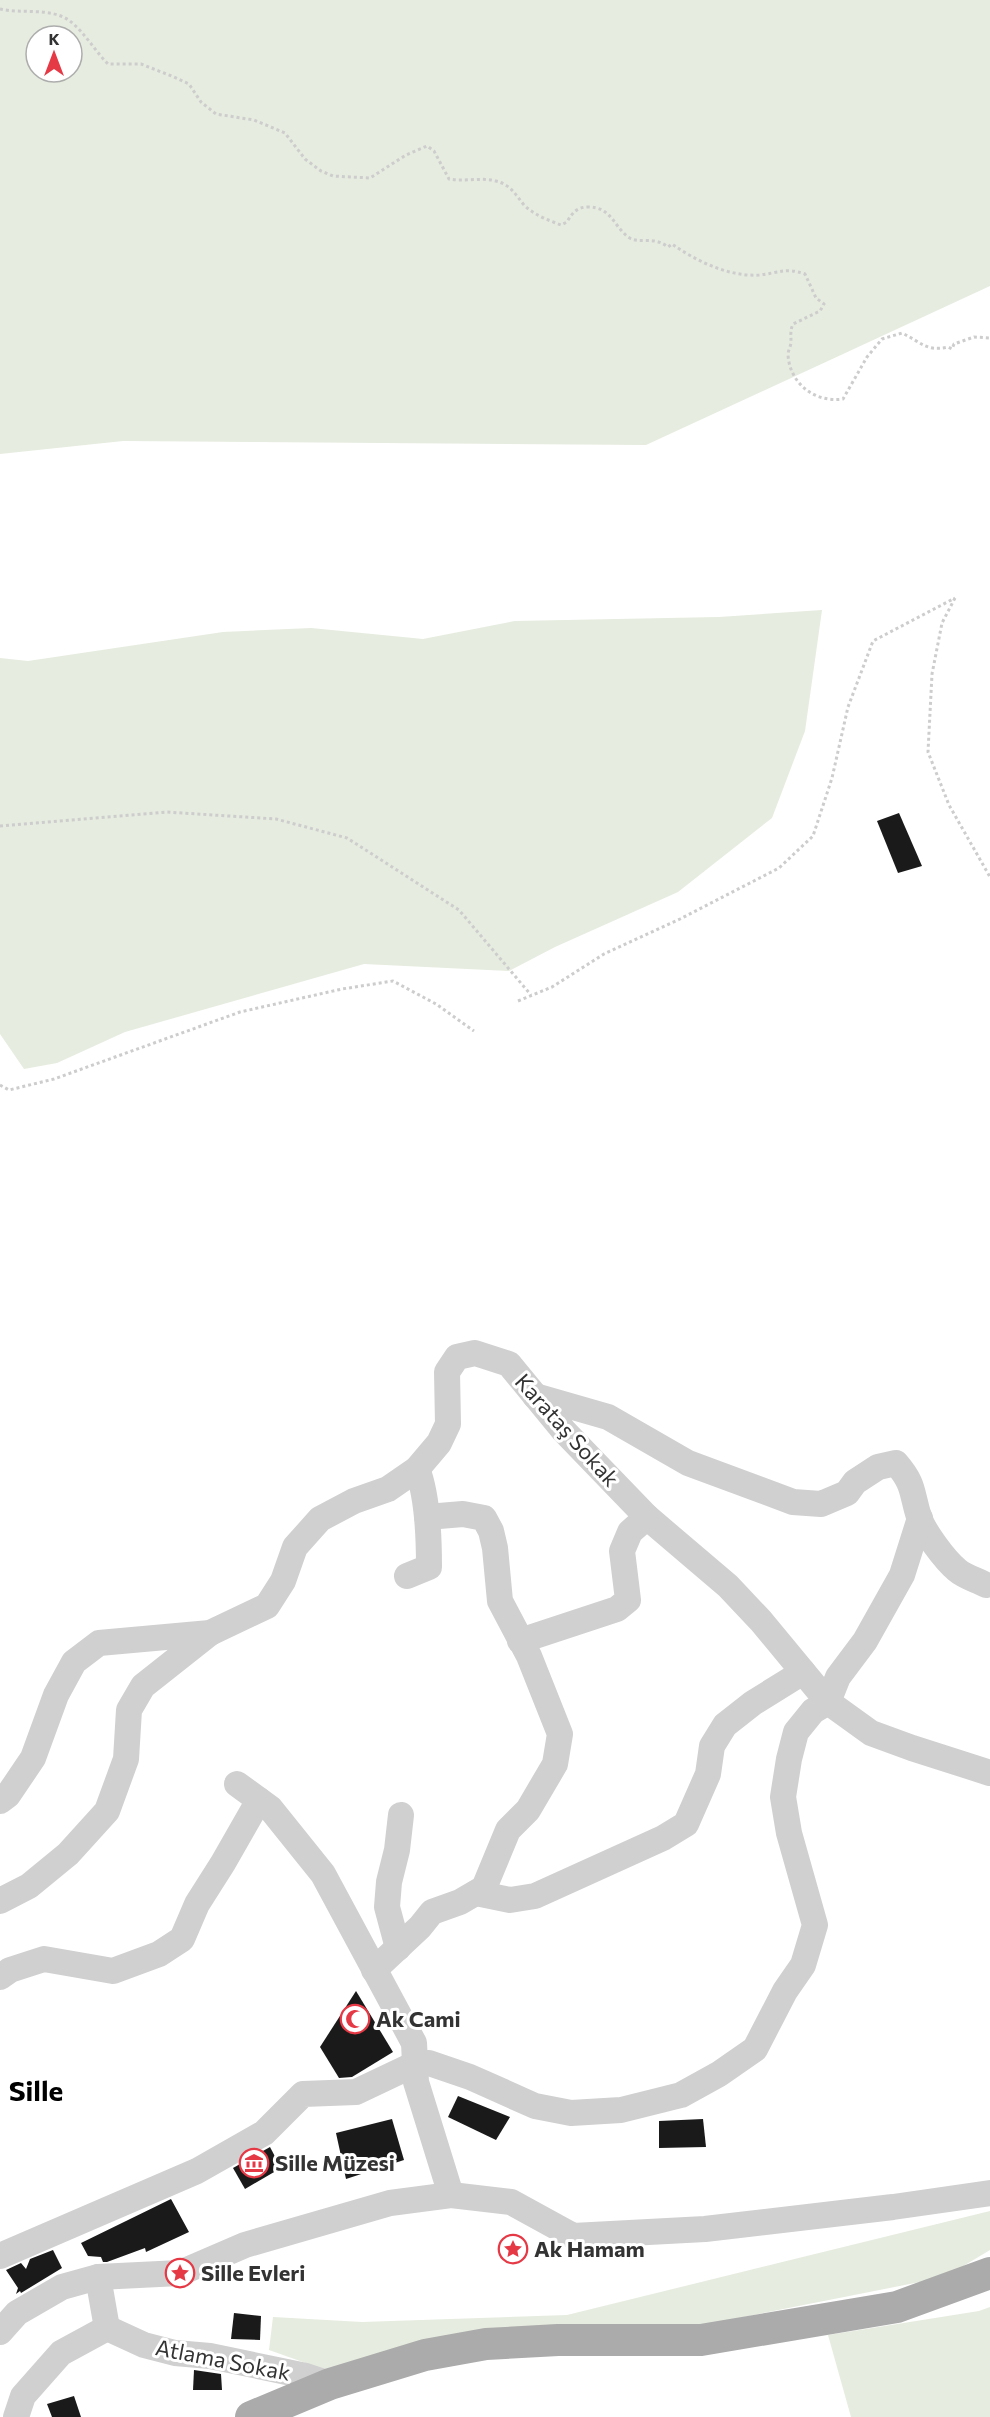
<svg xmlns="http://www.w3.org/2000/svg" width="990" height="2417" font-family="Commissioner,sans-serif">
<style>
.green{fill:#e6ecdf;fill-rule:evenodd}
.building{fill:#1a1a1a}
.lines{fill:none;stroke-linecap:round;stroke-linejoin:round}
.path{stroke:#cdcdcd;stroke-width:3;stroke-dasharray:3 3;stroke-linecap:butt}
.minor{stroke:#d0d0d0;stroke-width:26}
.major{stroke:#ababab;stroke-width:32}
.labels{text-anchor:middle;stroke-width:6;stroke-linejoin:round;paint-order:stroke}
.street-label{font-size:22px;fill:#333;stroke:#fff}
.poi-label{font-size:22px;font-weight:bold;fill:#333;stroke:#fff;text-anchor:start}
.district-label{font-size:28px;font-weight:bold;fill:#000;stroke:#fff}
</style>
<rect width="100%" height="100%" fill="#fff"/>
<g class="green">
<path d="M0 0H990V286L646 445 123 441 0 454ZM36 36H72V72H36Z"/>
<path d="M822 610 805 731 772 818 678 892 555 947 509 971 364 964 125 1032 57 1063 24 1069 0 1034V658L28 661 223 632 311 628 423 639 515 621 719 617Z"/>
<path d="M990 2211V2250L945 2277 698 2326 331 2372 269 2350 273 2317 362 2322 567 2315Z"/>
<path d="M990 2307V2417H851L828 2335 979 2311Z"/>
</g>
<g class="building">
<path d="M899 813 922 866 898 873 877 821Z"/>
<path d="M356 1991 393 2052 352 2077 339 2078 320 2047Z"/>
<path d="M458 2096 510 2117 496 2140 448 2117Z"/>
<path d="M392 2119 404 2160 346 2179 336 2133Z"/>
<path d="M703 2119 706 2147 659 2148V2121Z"/>
<path d="M270 2147 281 2168 245 2189 233 2168Z"/>
<path d="M171 2199 189 2232 146 2252 145 2248 107 2262H103L101 2257 88 2256 81 2243Z"/>
<path d="M53 2250 62 2268 21 2293 20 2291 16 2294 18 2288 6 2270 21 2263 26 2269 30 2259Z"/>
<path d="M234 2313 261 2316 260 2340 231 2339Z"/>
<path d="M194 2370 221 2374 222 2390H193Z"/>
<path d="M74 2396 81 2417H52L47 2404Z"/>
</g>
<g class="lines">
<g class="path">
<path d="M0 9C21 14 51 7 70 21 85 33 95 51 108 64H141L174 77 189 84 201 102 216 114 254 120 285 133 305 159 321 171 333 176 370 178 406 155 427 146 434 151 449 179C464 182 482 177 496 181 511 185 515 194 524 205 534 215 548 220 561 225L567 222C572 213 577 207 588 207 611 207 613 225 628 237 639 245 653 235 668 247L672 244C696 261 729 277 759 275 779 273 785 267 805 274L816 298 824 304 820 311 793 324C790 331 791 334 791 342 791 346 788 350 788 355 790 384 815 403 843 399L867 357 882 339 902 333C921 342 926 352 948 347L952 349 954 344 974 337 990 338"/>
<path d="M955 598 942 623 932 674 928 752 949 805 990 877"/>
<path d="M0 826 166 812 276 819 347 838 459 910 531 995"/>
<path d="M518 1001 552 987 604 954 680 919 779 868 813 836 832 778 848 707 873 641 955 598"/>
<path d="M0 1085 9 1090 54 1079 240 1012 342 989 393 981 436 1004 474 1031"/>
</g>
<g class="minor">
<path d="M535 1396 608 1417 688 1463 793 1502 821 1504 847 1493 855 1482 878 1467 896 1463C915 1485 911 1492 919 1517 924 1532 945 1560 957 1570 965 1577 977 1580 986 1585"/>
<path d="M407 1576 429 1567C429 1538 428 1496 417 1469"/>
<path d="M520 1641 617 1609 628 1600 622 1551 630 1532 647 1517"/>
<path d="M237 1784 270 1808 323 1874 414 2043 416 2082 451 2195"/>
<path d="M0 1801 8 1795 33 1758 56 1695 74 1662 99 1643 210 1633 267 1606 283 1581 295 1547 320 1519 354 1501 388 1489 417 1469 439 1443 448 1424 447 1372 457 1357 475 1353 509 1364 564 1431 647 1517 728 1586 761 1621 828 1702 871 1733 912 1748 990 1773"/>
<path d="M476 1893 510 1900 535 1896 663 1838 686 1824 708 1774 712 1746 725 1725 753 1703 803 1672"/>
<path d="M0 1901 29 1886 68 1854 107 1811 126 1759 129 1710 143 1686 210 1633"/>
<path d="M398 1948 387 1907 389 1882 397 1850 401 1815"/>
<path d="M374 1970 420 1927 432 1912 460 1902 484 1888 508 1830 528 1810 555 1764 560 1734 529 1656 500 1601 495 1548 491 1531 484 1518 463 1514 427 1517"/>
<path d="M0 1977 10 1970 44 1959 113 1971 159 1954 182 1939 197 1904 223 1863 259 1800"/>
<path d="M0 2256 197 2171 264 2133 303 2094 356 2092 415 2064 429 2063 470 2077 535 2106 571 2113 621 2110 681 2095 719 2074 755 2049 785 1991 803 1965 815 1925 789 1833 783 1797 789 1759 796 1732 813 1711 828 1702 838 1677 865 1641 902 1575 920 1518"/>
<path d="M98 2277 107 2328"/>
<path d="M0 2332 17 2313 62 2287 98 2277 180 2273 245 2245 390 2203 451 2195 511 2202 573 2236 705 2229 893 2207 990 2193"/>
<path d="M16 2417 23 2396 61 2353 107 2328 144 2345 175 2353 210 2356 306 2376 330 2384"/>
</g>
<path class="major" d="M251 2417 330 2384 425 2355 486 2344 558 2340H701L897 2307 990 2273"/>
</g>
<defs>
<g id="mosque-ring" transform="scale(1.5)"><circle r="9.5" fill="#fff" stroke="#e63946" stroke-width="1.5"/><path d="M3.5-4.9A6 6 0 1 0 3.5 4.9A5 5 0 1 1 3.5-4.9Z" fill="#e63946"/></g>
<g id="museum-ring" transform="scale(1.5)"><circle r="9.5" fill="#fff" stroke="#e63946" stroke-width="1.5"/><path d="M0-6L6-3V-2H-6V-3ZM-5-1h2V3h-2ZM-1-1h2V3h-2ZM3-1h2V3H3ZM-6 4H6V6H-6Z" fill="#e63946"/></g>
<g id="sight-ring" transform="scale(1.5)"><circle r="9.5" fill="#fff" stroke="#e63946" stroke-width="1.5"/><path d="M0-6L1.8-2.2L6-1.7L2.9 1.2L3.7 5.4L0 3.3L-3.7 5.4L-2.9 1.2L-6-1.7L-1.8-2.2Z" fill="#e63946"/></g>
</defs>
<g fill-rule="evenodd">
<use href="#mosque-ring" x="355" y="2019"/>
<use href="#museum-ring" x="254" y="2163"/>
<use href="#sight-ring" x="513" y="2249"/>
<use href="#sight-ring" x="180" y="2273"/>
</g>
<g class="labels">
<g class="street-label">
<text transform="translate(567 1430) rotate(48)" y="8">Karataş Sokak</text>
<text transform="translate(223 2360) rotate(11)" y="8">Atlama Sokak</text>
</g>
<g class="poi-label">
<text x="376" y="2027">Ak Cami</text>
<text x="275" y="2171">Sille Müzesi</text>
<text x="534" y="2257">Ak Hamam</text>
<text x="201" y="2281">Sille Evleri</text>
</g>
<g class="district-label">
<text x="36" y="2101">Sille</text>
</g>
</g>
<g transform="translate(54 54)"><circle r="28" fill="#ffffff" stroke="#adadad" stroke-width="1.5"/>
<path d="M0-4.5L10 22L0 15L-10 22Z" fill="#e63946"/>
<text y="-9" font-size="16" font-weight="bold" text-anchor="middle" fill="#333333">K</text>
</g>
</svg>
